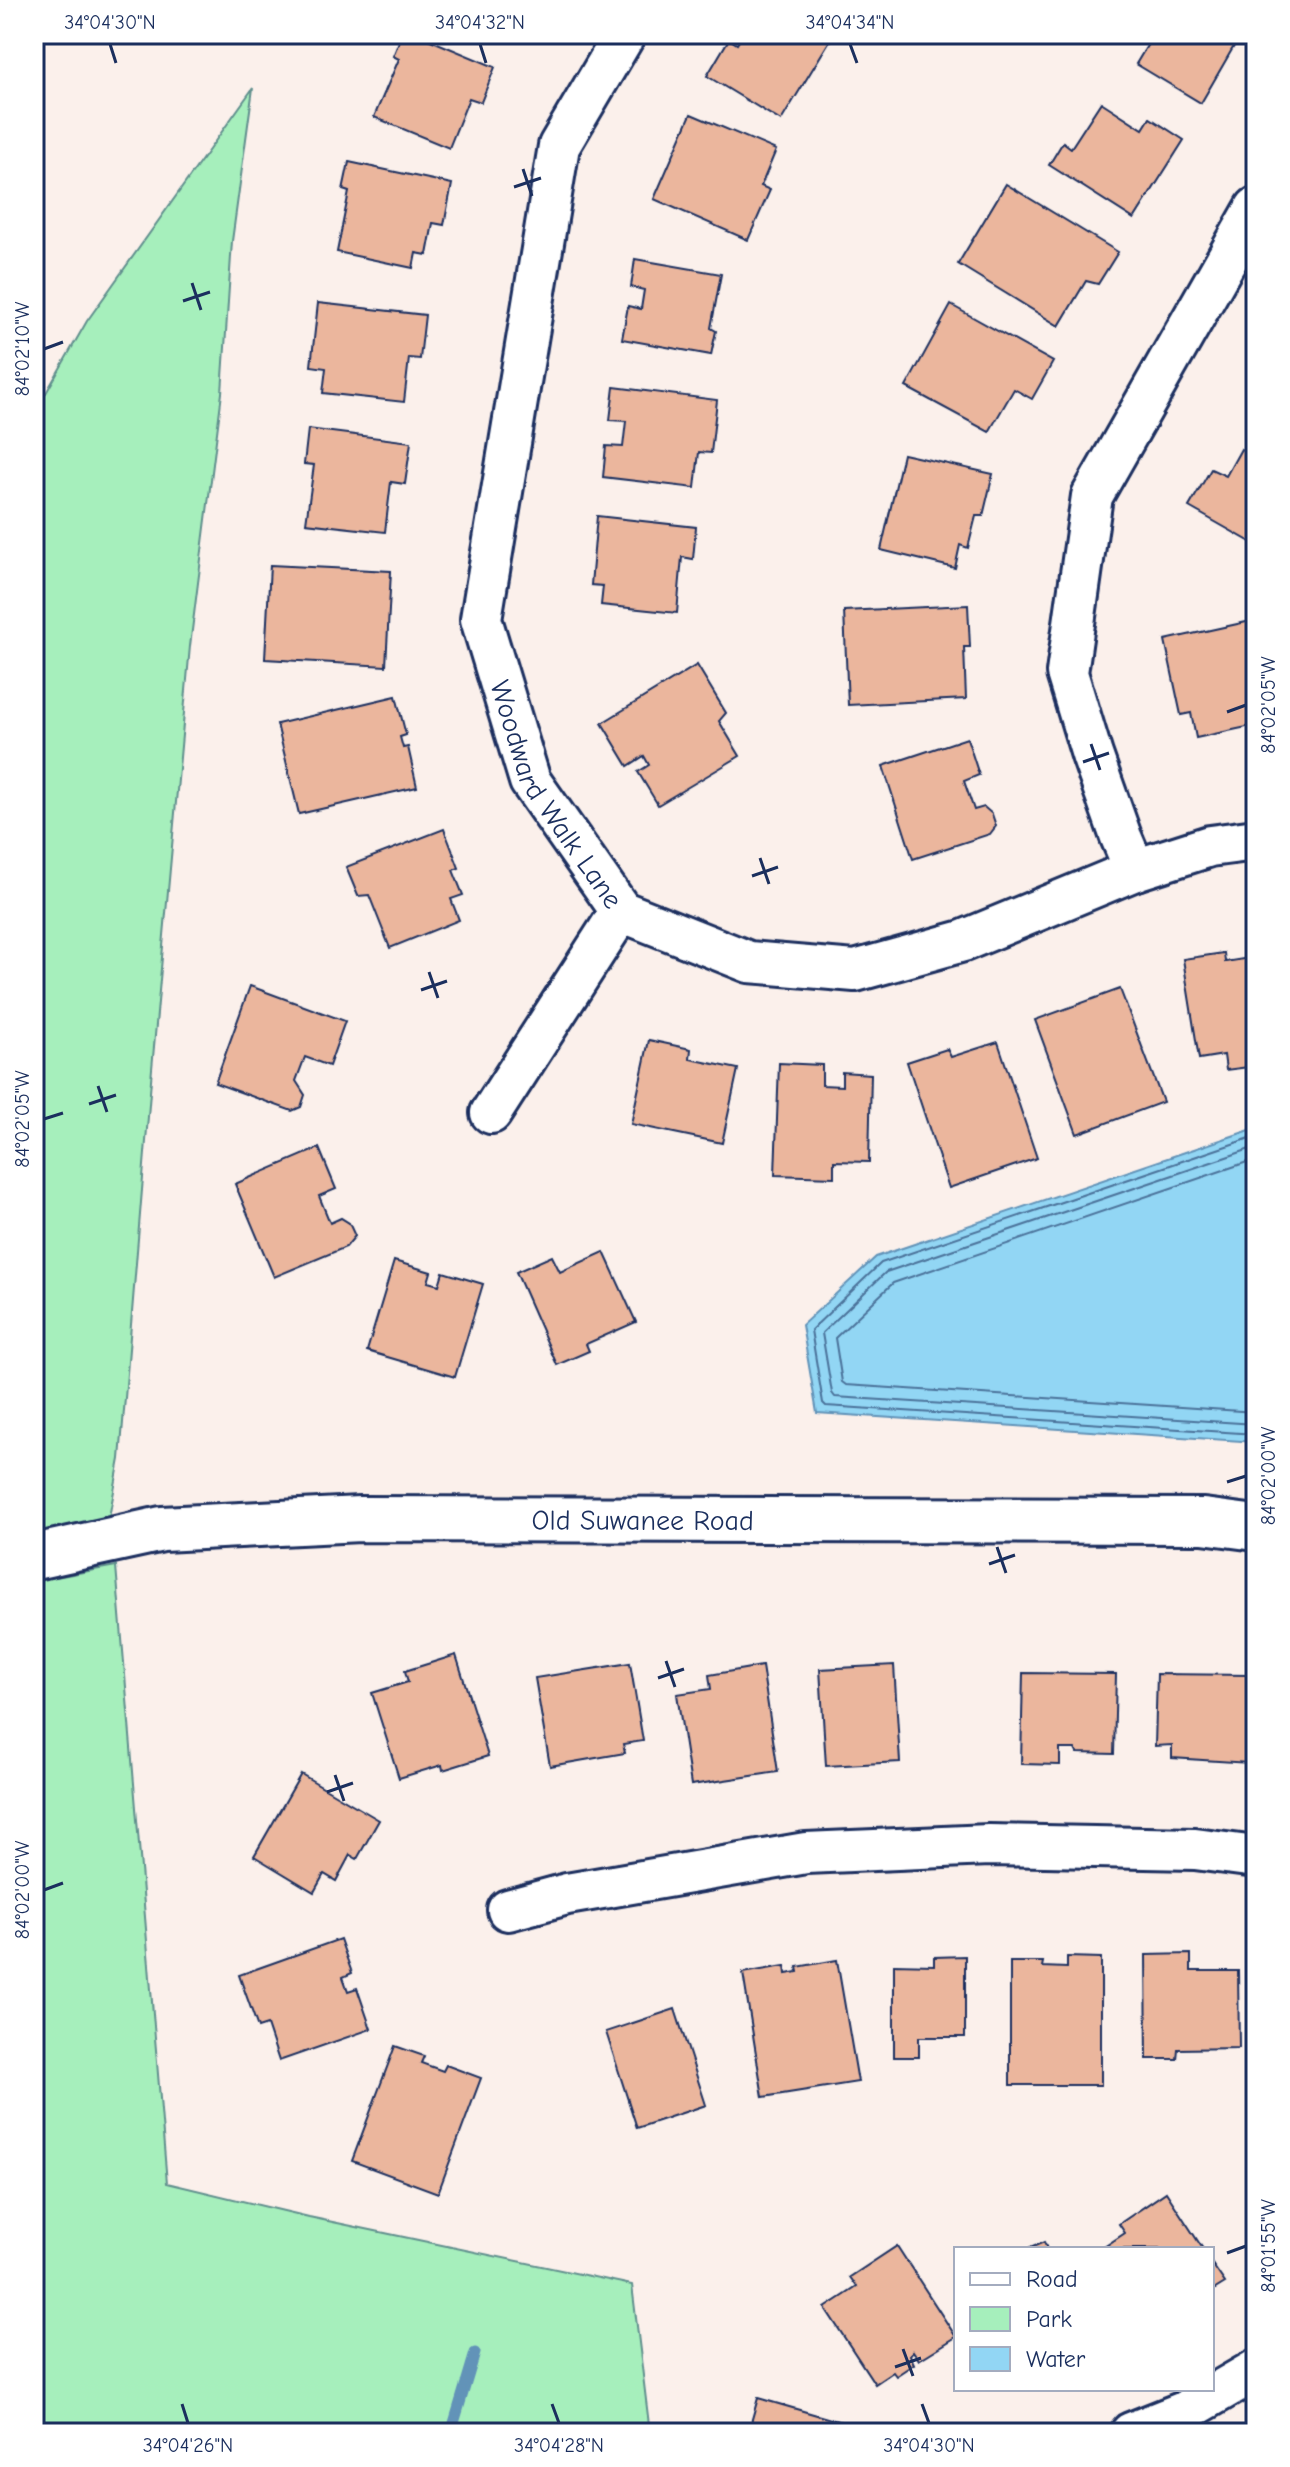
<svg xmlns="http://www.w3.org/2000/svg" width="1290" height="2467" font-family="'Comic Neue',sans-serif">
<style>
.green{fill:#a6efbc;stroke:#608f8d;stroke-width:2}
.water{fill:#92d6f4;stroke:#6293b8;stroke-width:2}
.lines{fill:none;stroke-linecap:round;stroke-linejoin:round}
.shore{stroke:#4b729a;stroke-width:2}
.stream{stroke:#6293b8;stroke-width:11}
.building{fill:#ebb69d;stroke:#1b2f5e;stroke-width:2}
.street-casing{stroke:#1b2f5e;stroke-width:46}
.secondary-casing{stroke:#1b2f5e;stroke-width:50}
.street{stroke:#fff;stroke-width:40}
.secondary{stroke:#fff;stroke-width:44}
.ticks{fill:none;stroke:#1b2f5e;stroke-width:3}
.labels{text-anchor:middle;stroke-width:6;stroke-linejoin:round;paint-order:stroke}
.street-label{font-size:28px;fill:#1b2f5e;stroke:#fff}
.neatline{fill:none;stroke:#1b2f5e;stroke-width:3}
.ticks-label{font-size:20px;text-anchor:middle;fill:#1b2f5e}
</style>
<rect width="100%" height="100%" fill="#fbf0eb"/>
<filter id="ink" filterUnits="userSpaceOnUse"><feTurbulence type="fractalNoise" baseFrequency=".0125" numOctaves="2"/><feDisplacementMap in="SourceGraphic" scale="16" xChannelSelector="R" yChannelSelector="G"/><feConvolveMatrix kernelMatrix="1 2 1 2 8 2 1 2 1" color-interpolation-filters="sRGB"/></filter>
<g filter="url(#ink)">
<g class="green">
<path d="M253 88 232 241 222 393 190 646 151 1080 120 1459 108 1523 34 1535V414L87 321Z"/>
<path d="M116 1566 167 2183 309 2217 632 2285 650 2433H34V1581Z"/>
</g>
<path class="water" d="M1256 1128V1442L817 1413 802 1325 876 1257Z"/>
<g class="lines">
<g class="shore">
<path d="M1256 1136 881 1263 811 1330 823 1403 826 1406 1256 1434"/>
<path d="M1256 1147 886 1272 822 1333 832 1393 835 1397 1256 1424"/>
<path d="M1256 1159 893 1283 835 1338 842 1382 846 1385 1256 1412"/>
</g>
<path class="stream" d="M451 2433 475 2353"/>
</g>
<g class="building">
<path d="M402 34H416L495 67 481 102 469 98 449 148 374 117 399 59 393 56Z"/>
<path d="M743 34H828L832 37 781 121 707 76 729 39 737 44Z"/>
<path d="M1154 34H1241L1201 103 1136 64Z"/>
<path d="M1101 102 1143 129 1150 118 1184 140 1134 219 1049 165 1063 142 1071 148Z"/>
<path d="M691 114 776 150 761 186 770 190 748 240 654 199Z"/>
<path d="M349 162 452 184 444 225 433 223 427 255 416 253 413 268 337 252 349 192 343 190Z"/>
<path d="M1006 184 1118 252 1098 284 1086 281 1059 326 958 264Z"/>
<path d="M635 259 721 274 711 328 716 331 711 355 622 339 628 306 641 309 644 290 631 287Z"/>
<path d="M318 303 425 315 420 359 409 358 404 402 323 393 326 368 311 366Z"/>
<path d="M951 305 1053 362 1032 399 1014 389 989 432 906 387Z"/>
<path d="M614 387 717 400 711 453 699 452 695 488 603 477 606 446 623 447 626 421 610 420Z"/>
<path d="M308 429 411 442 405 484 391 482 385 532 306 523 314 465 304 464Z"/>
<path d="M1241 449 1256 458V545L1189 507 1211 469 1226 476Z"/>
<path d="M903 454 993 474 983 516H976L968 548 960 545 955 568 881 550Z"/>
<path d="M597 516 696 527 693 559 682 557 677 613 601 605 603 586 591 585Z"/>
<path d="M270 565 391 571 386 666 265 659Z"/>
<path d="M968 605 970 647H964L966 699 848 705 844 611Z"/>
<path d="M1251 621 1256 642V725L1196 738 1191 713 1181 715 1165 640Z"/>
<path d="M697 665 726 713 719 721 740 756 658 805 638 772 649 765 644 756 628 766 602 723Z"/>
<path d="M396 696 406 735 400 737 403 748 408 747 417 787 299 814 277 724Z"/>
<path d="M967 738 979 775 964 781 974 810 984 807 992 814 996 826 990 834 913 859 883 766Z"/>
<path d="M444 829 459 868 453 870 463 895 451 899 459 920 390 948 369 895 358 896 346 867Z"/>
<path d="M1224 953 1225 962 1256 957V1066L1226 1070 1224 1055 1199 1059 1183 959Z"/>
<path d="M250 986 345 1021 329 1066 305 1057 296 1081 305 1095 301 1107 292 1111 215 1083Z"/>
<path d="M1120 989 1163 1102 1077 1134 1035 1020Z"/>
<path d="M649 1040 691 1049 690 1059 738 1069 722 1143 631 1124Z"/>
<path d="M998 1042 1037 1158 949 1188 907 1062 947 1049 951 1057Z"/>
<path d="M779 1063 822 1065V1085L842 1086V1072L871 1074 869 1162 834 1161V1177L775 1175Z"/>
<path d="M319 1148 336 1189 319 1196 330 1223 341 1218 349 1223 355 1236 346 1247 274 1277 235 1184Z"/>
<path d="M604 1252 636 1322 586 1344 589 1351 557 1365 516 1272 552 1256 560 1272Z"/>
<path d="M394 1261 431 1272 428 1282 439 1285 443 1272 483 1284 455 1377 367 1351Z"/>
<path d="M456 1655 488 1756 443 1770 442 1765 399 1778 372 1693 408 1682 405 1671Z"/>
<path d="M630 1663 643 1741 623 1744 625 1753 550 1766 535 1678Z"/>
<path d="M894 1665 900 1762 826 1766 820 1669Z"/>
<path d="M762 1666 778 1772 691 1785 677 1694 711 1689 709 1675Z"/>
<path d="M1023 1673 1116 1674 1114 1754 1077 1753 1075 1749H1060V1765L1021 1764Z"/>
<path d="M1157 1674 1251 1675 1249 1763 1172 1758V1745L1155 1746Z"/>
<path d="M301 1774 379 1820 357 1859 350 1855 336 1881 324 1874 314 1892 254 1856Z"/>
<path d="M340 1939 352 1973 343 1977 348 1991 357 1988 371 2029 279 2061 267 2025 258 2028 239 1975Z"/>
<path d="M1191 1954V1971H1238L1239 2048 1178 2049 1177 2059H1147L1146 1955Z"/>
<path d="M965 1956V2037H919V2057H894V1964L934 1965V1957Z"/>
<path d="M1067 1957 1101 1958V2085H1010V1962H1043L1042 1967 1067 1968Z"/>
<path d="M837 1960 858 2082 763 2097 743 1973 785 1966 786 1974 798 1972 797 1967Z"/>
<path d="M675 2009 706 2105 637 2128 606 2032Z"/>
<path d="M395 2046 424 2056 421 2063 443 2071 446 2065 481 2078 438 2193 352 2161Z"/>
<path d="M1166 2192 1203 2249H1101L1125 2233 1119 2224Z"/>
<path d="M1044 2242 1047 2249H1028Z"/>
<path d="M897 2246 956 2337 919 2360 913 2351 910 2355 914 2364 896 2376 893 2372 875 2384 825 2308 857 2287 850 2277Z"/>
<path d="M1212 2264 1225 2283 1212 2291Z"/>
<path d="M758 2398 855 2426 853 2433H748Z"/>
</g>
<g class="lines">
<g class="street-casing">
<g id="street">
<path id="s1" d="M625 34 559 146 481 619 530 781 621 911 749 962 855 971 963 941 1135 870 1210 846 1256 840"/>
<path d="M1135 870 1121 837 1092 755 1067 673 1092 496 1256 208"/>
<path d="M491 1113 621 911"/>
<path d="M508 1910 567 1894 806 1853 989 1845 1195 1849 1256 1857"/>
<path d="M1131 2433 1184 2412 1256 2370"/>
</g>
</g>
<g class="secondary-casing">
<g id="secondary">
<path id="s2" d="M34 1557 162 1529 360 1519 1203 1521 1256 1528"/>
</g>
</g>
<use href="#street" class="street"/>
<use href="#secondary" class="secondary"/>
</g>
</g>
<path class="ticks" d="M110 44 116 63M480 44 486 63M850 44 857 63M523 169 532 196M514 187 541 178M192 283 201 310M183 301 210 292M44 349 63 342M1227 712 1246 705M1091 744 1100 770M1083 762 1109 753M760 858 769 884M752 876 778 867M429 972 438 998M421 990 447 981M98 1086 107 1112M89 1104 116 1095M44 1119 63 1113M1227 1482 1246 1476M997 1547 1006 1573M989 1564 1015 1555M666 1661 675 1687M658 1678 684 1669M335 1775 344 1801M327 1792 353 1783M44 1890 63 1883M1227 2253 1246 2246M903 2349 913 2376M895 2367 921 2358M182 2404 188 2423M552 2404 559 2423M922 2404 929 2423"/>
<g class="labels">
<g class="street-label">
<text dy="10" stroke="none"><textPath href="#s1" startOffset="802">Woodward Walk Lane</textPath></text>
<text dy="10" stroke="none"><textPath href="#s2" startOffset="612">Old Suwanee Road</textPath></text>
</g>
</g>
<rect width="1290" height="2467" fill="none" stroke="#fff" stroke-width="88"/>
<rect x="954" y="2247" width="260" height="144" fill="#ffffff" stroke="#a4acbf" stroke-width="2"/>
<rect x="970" y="2273" width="40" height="12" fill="#ffffff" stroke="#a4acbf" stroke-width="2"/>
<text x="1026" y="2287" font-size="24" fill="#1b2f5e">Road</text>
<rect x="970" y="2307" width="40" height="24" fill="#a6efbc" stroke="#a4acbf" stroke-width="2"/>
<text x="1026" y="2327" font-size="24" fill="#1b2f5e">Park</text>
<rect x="970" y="2347" width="40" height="24" fill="#92d6f4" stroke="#a4acbf" stroke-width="2"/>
<text x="1026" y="2367" font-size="24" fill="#1b2f5e">Water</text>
<rect x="44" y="44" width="1202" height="2379" class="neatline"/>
<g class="ticks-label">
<text x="110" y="29">34°04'30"N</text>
<text x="480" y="29">34°04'32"N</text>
<text x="850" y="29">34°04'34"N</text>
<text transform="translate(22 349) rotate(-90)" y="7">84°02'10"W</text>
<text transform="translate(1268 705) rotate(-90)" y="7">84°02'05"W</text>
<text transform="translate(22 1119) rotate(-90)" y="7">84°02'05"W</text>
<text transform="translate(1268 1476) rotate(-90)" y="7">84°02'00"W</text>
<text transform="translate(22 1890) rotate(-90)" y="7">84°02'00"W</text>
<text transform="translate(1268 2246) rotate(-90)" y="7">84°01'55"W</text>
<text x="188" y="2452">34°04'26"N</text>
<text x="559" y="2452">34°04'28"N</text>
<text x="929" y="2452">34°04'30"N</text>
</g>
</svg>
